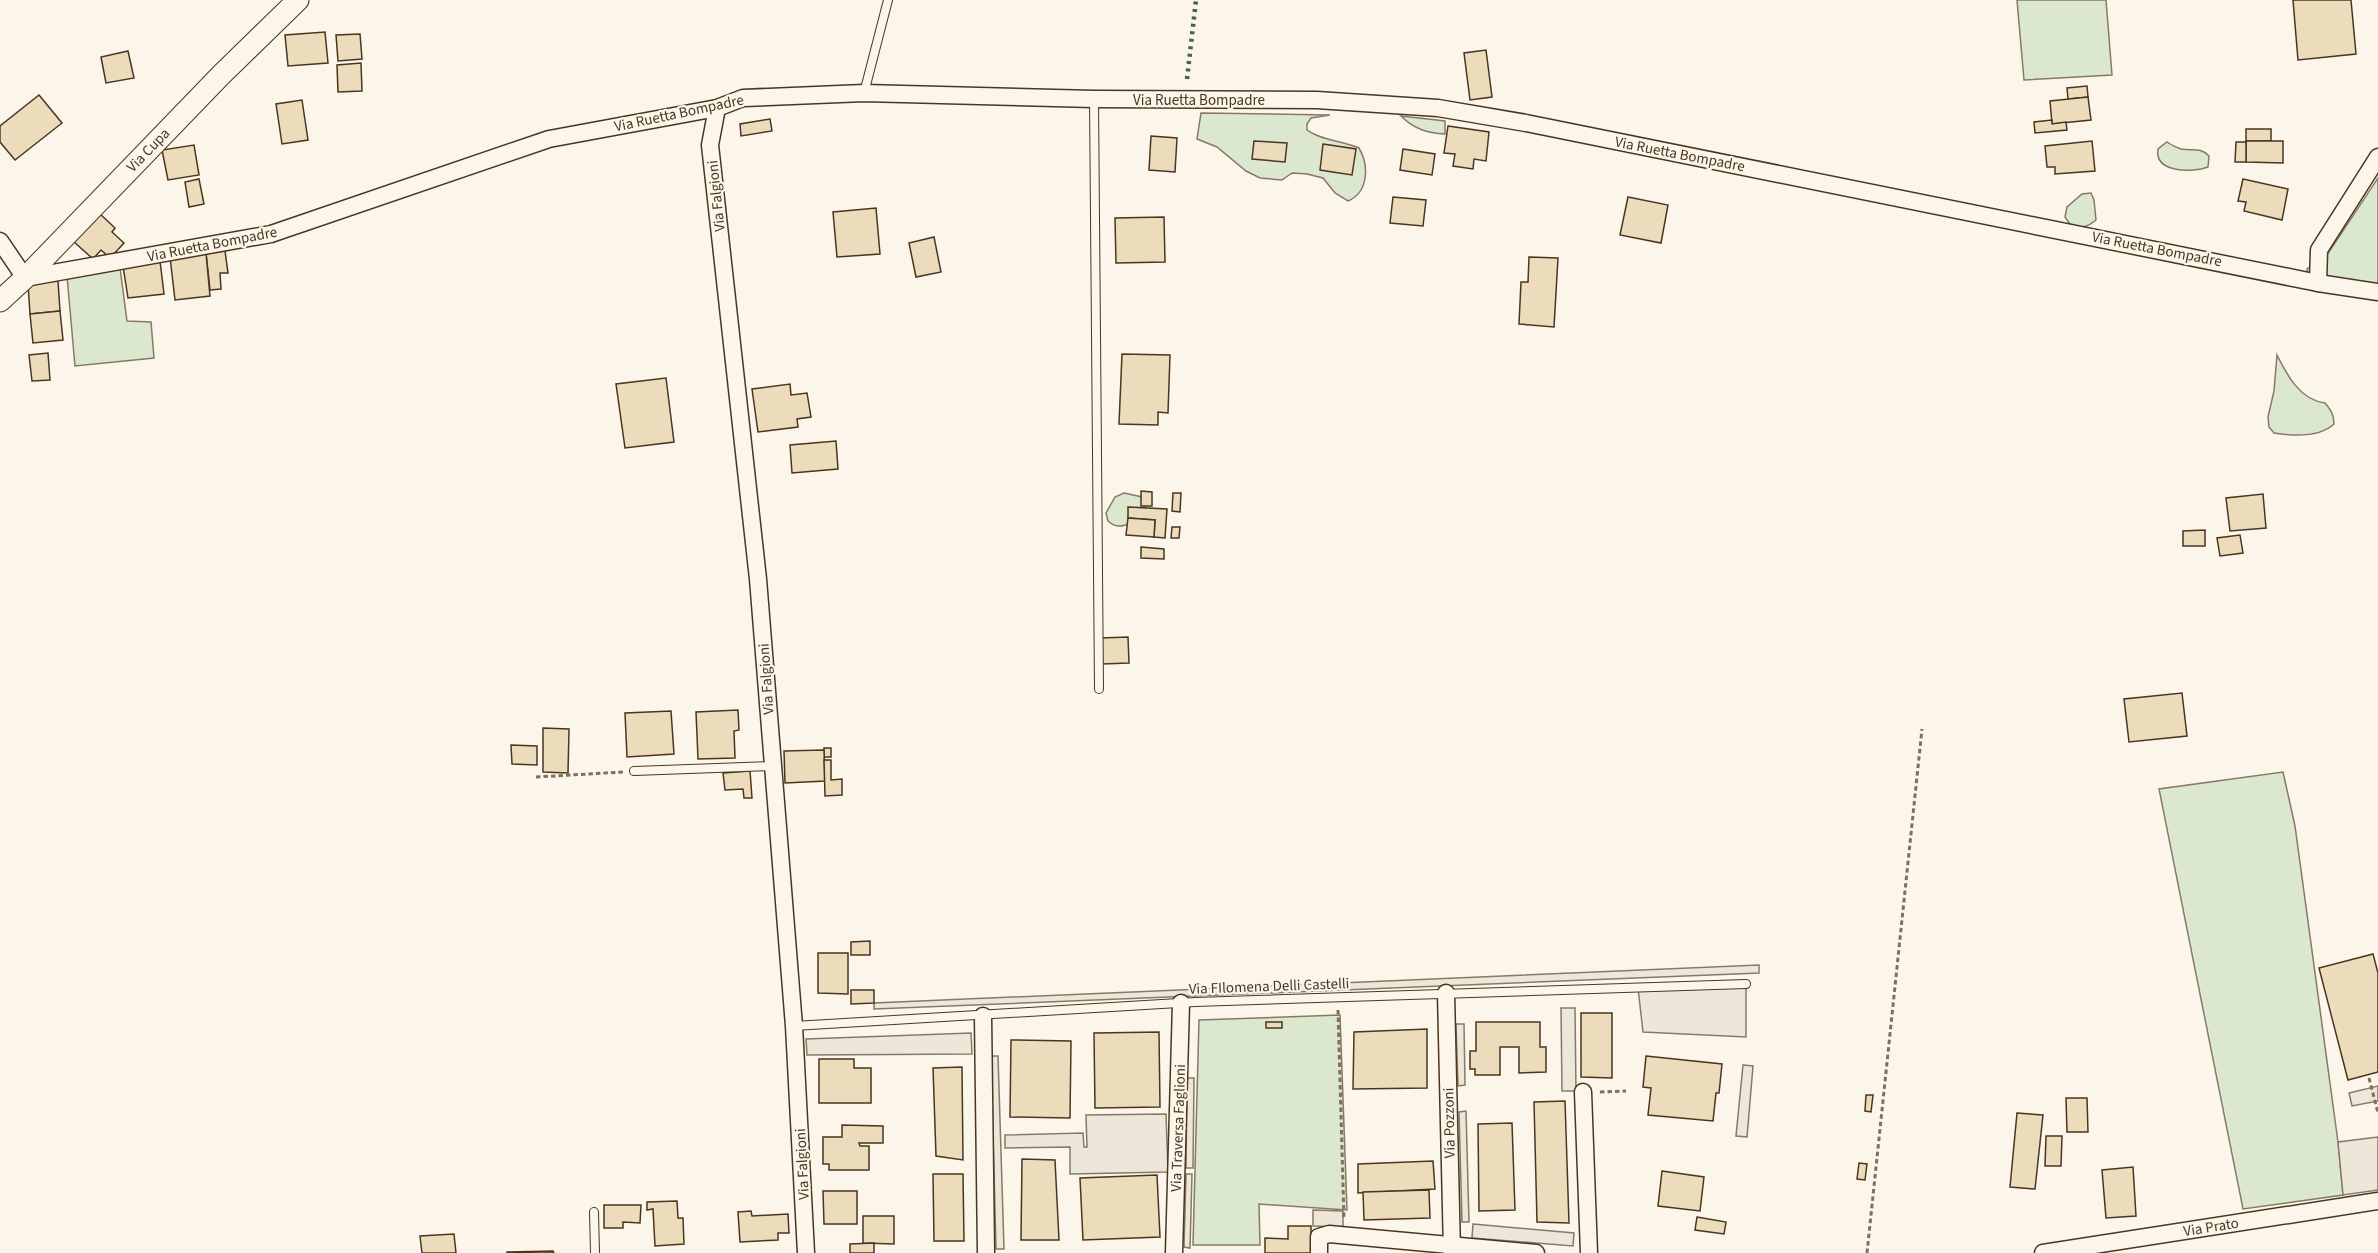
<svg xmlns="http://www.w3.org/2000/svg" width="2378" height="1253" font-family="'Source Sans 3',sans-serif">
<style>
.green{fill:#dce7d0;stroke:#887966;stroke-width:1.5}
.parking{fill:#ede7d9;stroke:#887966;stroke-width:1.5}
.building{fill:#ecdcbc;stroke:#4a3520;stroke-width:1.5}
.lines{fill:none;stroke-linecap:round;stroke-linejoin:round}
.service-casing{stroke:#4a3520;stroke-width:10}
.minor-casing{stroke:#4a3520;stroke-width:19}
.tertiary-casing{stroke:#4a3520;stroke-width:23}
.path{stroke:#7f6f5c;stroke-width:3;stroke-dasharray:4.5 3;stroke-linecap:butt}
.service{stroke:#fbf6e9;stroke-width:8}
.minor{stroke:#fbf6e9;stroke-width:16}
.tertiary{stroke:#fbf6e9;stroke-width:21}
.hedge{stroke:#436837;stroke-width:4.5;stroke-dasharray:3 4.5;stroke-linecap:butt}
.labels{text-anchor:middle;stroke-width:4.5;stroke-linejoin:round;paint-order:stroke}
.street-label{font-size:15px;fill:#4a3520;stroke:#fbf6e9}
</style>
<rect width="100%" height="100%" fill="#fbf6e9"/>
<g class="green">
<path d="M2017 0H2106L2112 75 2024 80Z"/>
<path d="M1201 113 1330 115 1311 118 1307 124V130C1320 140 1343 141 1359 148 1369 165 1369 192 1348 201L1335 193 1323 178 1307 174 1292 173 1282 180 1260 178 1246 171 1217 147 1197 139Z"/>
<path d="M1401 116 1445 121V134C1427 133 1414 129 1401 116Z"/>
<path d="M2167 142C2171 145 2176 147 2181 149 2192 151 2201 147 2209 156L2208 167C2193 173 2154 173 2158 149Z"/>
<path d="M2378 178V286L2307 274V269L2327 255Z"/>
<path d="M2091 193 2094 200 2096 220C2088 227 2082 228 2072 227L2065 217 2067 207 2082 194Z"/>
<path d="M120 268 127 321 151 322 154 358 75 366 67 276Z"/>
<path d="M2277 355C2287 375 2300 400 2325 403 2331 410 2334 415 2334 424 2319 438 2293 436 2274 433L2269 427 2268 417 2274 391Z"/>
<path d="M1124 493 1142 497 1147 511C1135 519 1122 534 1108 521L1106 513 1115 497Z"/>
<path d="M2283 772 2295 826 2338 1142 2343 1195 2243 1209 2159 789Z"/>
<path d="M1340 1015 1347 1210 1259 1204 1260 1245H1193L1199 1020Z"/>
</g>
<g class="parking">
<path d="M1759 965V973L874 1009V1003Z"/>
<path d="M1746 984V1037L1643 1032 1638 988Z"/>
<path d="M1561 1008H1575L1576 1091H1562Z"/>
<path d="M1456 1024H1464L1465 1085 1458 1086Z"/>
<path d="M971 1033 972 1054 807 1055 806 1039Z"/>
<path d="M991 1056H998L1004 1249H996Z"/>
<path d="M1743 1065 1753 1066 1747 1137 1736 1136Z"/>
<path d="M1187 1078H1194L1193 1168H1186Z"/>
<path d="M2378 1086V1101L2352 1106 2349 1093Z"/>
<path d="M1466 1111 1469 1222H1462L1459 1112Z"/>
<path d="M1166 1114 1168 1172 1070 1174V1147L1005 1148V1135L1083 1133 1084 1147H1087L1086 1115Z"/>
<path d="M2378 1137V1190L2343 1195 2338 1142Z"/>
<path d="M1186 1174H1192L1190 1248 1184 1247Z"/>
<path d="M1313 1210 1343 1211V1227L1313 1226Z"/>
<path d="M1473 1224 1574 1233 1573 1246 1472 1238Z"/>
</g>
<g class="building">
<path d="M2293 0H2351L2356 54 2298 60Z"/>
<path d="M325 32 328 63 288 66 285 35Z"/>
<path d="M360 34 362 59 338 61 336 35Z"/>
<path d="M1486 50 1492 97 1470 100 1464 53Z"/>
<path d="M128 51 134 78 106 83 101 57Z"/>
<path d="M361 63 362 91 338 92 337 65Z"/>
<path d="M2087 86 2088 97 2068 99 2067 88Z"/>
<path d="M39 95 62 123 15 160 0 142V126Z"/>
<path d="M2088 97 2091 120 2052 124 2050 101Z"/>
<path d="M302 100 308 140 282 144 276 104Z"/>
<path d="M770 119 772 131 741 136 740 124Z"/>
<path d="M2052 120V124L2066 122 2067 130 2035 133 2034 122Z"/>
<path d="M1448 126 1489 132 1486 161 1474 159 1473 169 1453 166 1455 154 1444 153Z"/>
<rect x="2246" y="129" width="25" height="12"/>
<path d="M1151 136 1177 138 1175 172 1149 170Z"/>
<path d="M1254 141 1287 143 1285 162 1252 159Z"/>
<path d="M2092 141 2095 171 2055 174V167H2047L2045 146Z"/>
<path d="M2246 141H2283V163L2246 162Z"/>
<path d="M2236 142H2246V162H2235Z"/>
<path d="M1323 144 1356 149 1352 175 1320 170Z"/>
<path d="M194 145 199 175 168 180 162 150Z"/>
<path d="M1403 149 1435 154 1432 175 1400 170Z"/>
<path d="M199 179 204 204 189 207 185 182Z"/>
<path d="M2243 179 2288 189 2282 220 2244 211 2246 202 2238 201Z"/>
<path d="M1393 197 1426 200 1423 226 1390 223Z"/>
<path d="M1628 197 1668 205 1661 243 1620 235Z"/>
<path d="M876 208 880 254 837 257 833 212Z"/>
<path d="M98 212 115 228 112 232 124 243 110 258 101 250 93 259 73 241Z"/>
<path d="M1164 217 1165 262 1116 263 1115 218Z"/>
<path d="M934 237 941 272 916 277 909 243Z"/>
<path d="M225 251 228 273H220L221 289 210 290 206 253Z"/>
<path d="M206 253 210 296 175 300 170 257Z"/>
<path d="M1529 257 1558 258 1554 327 1519 324 1521 282H1528Z"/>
<path d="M160 261 164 294 128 298 123 266Z"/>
<path d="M58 281 60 311 30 314 28 284Z"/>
<path d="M60 311 63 340 33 343 30 314Z"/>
<path d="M48 353 50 380 32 381 29 355Z"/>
<path d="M1122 354 1170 355 1168 413 1158 412V425L1119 424Z"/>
<path d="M666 378 674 442 625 448 616 384Z"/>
<path d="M790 384 791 395 807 393 811 417 797 419 798 427 758 432 752 389Z"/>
<path d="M836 441 838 469 792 473 790 445Z"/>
<path d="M1141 491 1152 492V506H1141Z"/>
<path d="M1173 493H1181L1180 512 1172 511Z"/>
<path d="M2263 494 2266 528 2230 531 2226 498Z"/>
<path d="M1128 507 1167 509 1165 538 1154 537 1155 520 1128 518Z"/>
<path d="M1128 518 1155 520 1154 537 1126 535Z"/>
<path d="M1172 527H1180L1179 538H1171Z"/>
<path d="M2205 530V546H2183V531Z"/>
<path d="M2240 535 2243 553 2220 556 2217 538Z"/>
<path d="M1141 547 1164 549V559L1141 558Z"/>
<path d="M1128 637 1129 663 1102 664 1101 638Z"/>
<path d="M2182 693 2187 736 2129 742 2124 699Z"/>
<path d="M738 710 739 730 734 731 735 758 698 759 696 712Z"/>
<path d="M671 711 674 754 627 757 625 713Z"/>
<path d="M543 728 569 729 568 773 543 772Z"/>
<path d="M511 745 537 746V765L512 764Z"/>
<rect x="824" y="748" width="7" height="9"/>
<path d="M824 750 825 781 785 783 784 751Z"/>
<path d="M824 760H831V780L842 779V795L825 796Z"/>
<path d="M750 771 752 798H744L743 789 725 790 723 773Z"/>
<path d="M870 941V955H851V942Z"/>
<path d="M818 953H848V994L818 993Z"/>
<path d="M2373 954 2378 973V1072L2348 1080 2319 968Z"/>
<path d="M851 990H874V1003L851 1004Z"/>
<path d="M1581 1013H1612V1078L1581 1077Z"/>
<rect x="1266" y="1022" width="16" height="6"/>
<path d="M1476 1022H1540V1047H1546V1072L1519 1073V1047H1500V1075H1475V1069H1470V1051H1476Z"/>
<path d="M1427 1029V1088L1353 1089 1354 1032Z"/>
<path d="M1159 1032 1160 1107 1095 1108 1094 1033Z"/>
<path d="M1011 1040 1071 1041 1070 1118 1010 1117Z"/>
<path d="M1646 1056 1722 1064 1719 1093H1716L1713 1121 1648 1115 1651 1088 1643 1087Z"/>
<path d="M819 1059H854V1068H871V1103H819Z"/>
<path d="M962 1067 963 1160 936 1156 933 1068Z"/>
<path d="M1866 1095H1873L1871 1112 1865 1111Z"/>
<path d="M2066 1098H2087L2088 1132H2067Z"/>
<path d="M1565 1101 1569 1223 1537 1222 1534 1102Z"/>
<path d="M2017 1113 2043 1115 2035 1189 2010 1187Z"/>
<path d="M1512 1123 1515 1210 1479 1211 1478 1124Z"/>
<path d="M842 1125 883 1126V1143H859L860 1146H869V1170H829V1164H823V1137H842Z"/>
<path d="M2046 1136H2062L2061 1166H2045Z"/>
<path d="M1022 1159 1055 1160 1059 1240H1021Z"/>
<path d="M1433 1161 1435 1189 1358 1193V1164Z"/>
<path d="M1859 1163 1867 1164 1865 1180 1857 1179Z"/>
<path d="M2133 1167 2136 1216 2106 1218 2102 1170Z"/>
<path d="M1662 1171 1704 1177 1700 1211 1658 1206Z"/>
<path d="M933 1174H963L964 1241H934Z"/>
<path d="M1157 1175 1160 1237 1083 1240 1080 1178Z"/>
<path d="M1429 1190 1430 1218 1364 1220 1363 1192Z"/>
<path d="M823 1191H857V1224H824Z"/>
<path d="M677 1201 678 1218H683L684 1244 655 1246 653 1209 647 1210V1202Z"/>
<path d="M604 1205H641L640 1223 623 1222V1228H604Z"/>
<path d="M751 1211 752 1216 788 1214 789 1233H778V1240L740 1242 738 1212Z"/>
<path d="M863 1216H894V1244L863 1243Z"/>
<path d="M1697 1217 1726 1222 1724 1234 1695 1230Z"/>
<path d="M1288 1226H1311V1253H1265V1238L1288 1239Z"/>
<path d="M454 1234 456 1253H422L420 1236Z"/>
<path d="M874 1243V1253H850V1244Z"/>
<path d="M553 1251 554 1253H507V1252Z"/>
</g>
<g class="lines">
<g class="service-casing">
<g id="service">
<path d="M864 93 888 0"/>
<path d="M1094 99 1099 689"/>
<path d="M634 771 773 766"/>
<path d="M794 1026 1195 1002 1746 984"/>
<path d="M594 1212 595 1253"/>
</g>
</g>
<g class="minor-casing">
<g id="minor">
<path d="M717 108 710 145 758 579 794 1026 806 1253"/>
<path d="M0 241 25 278 271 234 549 139 717 108 743 98 864 93 1094 99 1317 100 1438 108 1526 123 2318 283 2378 292"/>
<path d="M2318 283 2319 250 2378 157"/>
<path d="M1446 993 1452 1253"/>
<path d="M983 1016 986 1253"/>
<path d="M1583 1092 1589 1253"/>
<path d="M1174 1253 1181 1003"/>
<path d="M1319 1253V1237L1329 1234 1536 1253"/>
<path d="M2043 1253 2378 1201"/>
</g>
</g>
<g class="tertiary-casing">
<path id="tertiary" d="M0 301 25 278 221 75 298 0"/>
</g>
<g class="path">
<path d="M536 777 623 772"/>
<path d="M1338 1010 1344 1219"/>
<path d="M2369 1078 2378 1113"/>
<path d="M1600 1092 1626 1091"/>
<path d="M1867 1253 1922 729"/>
</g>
<use href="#service" class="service"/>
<use href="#minor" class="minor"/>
<use href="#tertiary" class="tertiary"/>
<path class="hedge" d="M1187 79 1196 0"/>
</g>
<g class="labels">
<g class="street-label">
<text x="1199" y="105">Via Ruetta Bompadre</text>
<text transform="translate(679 113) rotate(-12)" y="5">Via Ruetta Bompadre</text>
<text transform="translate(148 150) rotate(-46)" y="5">Via Cupa</text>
<text transform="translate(1680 154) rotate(11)" y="5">Via Ruetta Bompadre</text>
<text transform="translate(716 196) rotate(-96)" y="5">Via Falgioni</text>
<text transform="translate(212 244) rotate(-11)" y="5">Via Ruetta Bompadre</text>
<text transform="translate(2157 249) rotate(11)" y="5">Via Ruetta Bompadre</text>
<text transform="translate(766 679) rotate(-94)" y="5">Via Falgioni</text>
<text transform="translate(1269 986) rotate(-2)" y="5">Via FIlomena Delli Castelli</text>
<text transform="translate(1449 1123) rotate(-91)" y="5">Via Pozzoni</text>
<text transform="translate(1178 1128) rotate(-88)" y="5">Via Traversa Faglioni</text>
<text transform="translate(802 1164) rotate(-93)" y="5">Via Falgioni</text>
<text transform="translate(2211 1227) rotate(-9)" y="5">Via Prato</text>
</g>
</g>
</svg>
